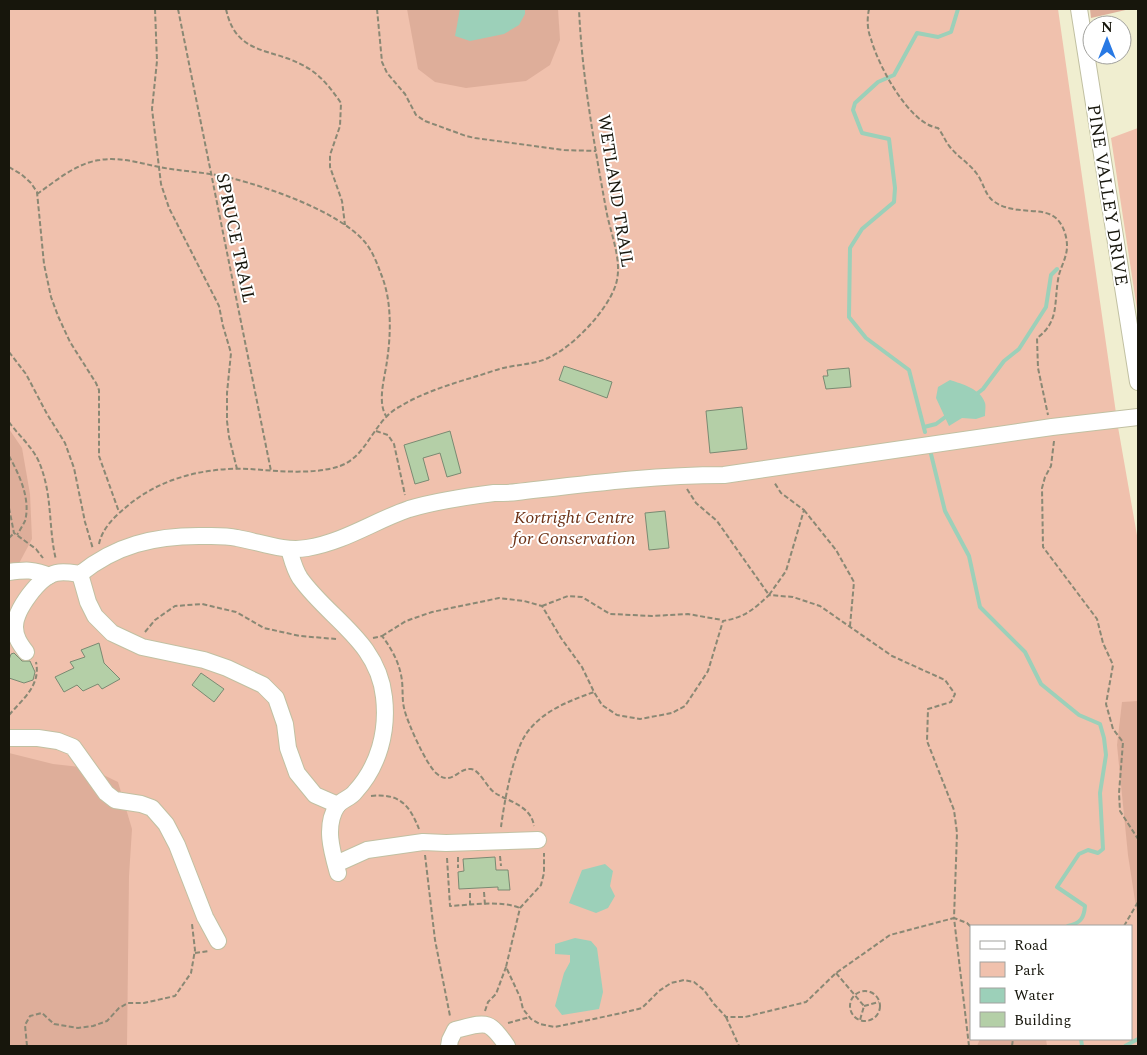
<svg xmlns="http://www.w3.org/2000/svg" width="1147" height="1055" font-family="Spectral,serif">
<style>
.green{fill:#f0c1ad;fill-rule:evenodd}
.forest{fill:#deae9a}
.water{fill:#9cd0b9}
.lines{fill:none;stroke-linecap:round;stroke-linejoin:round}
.stream{stroke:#9cd0b9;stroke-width:4}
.building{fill:#b4cfa7;stroke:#7a8a72}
.minor-casing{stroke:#c1c0a2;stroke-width:18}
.path{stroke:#8a8874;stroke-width:2;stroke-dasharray:5 2.5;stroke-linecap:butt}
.minor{stroke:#fff;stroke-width:16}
.labels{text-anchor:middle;stroke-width:4;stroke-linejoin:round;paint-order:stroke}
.street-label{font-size:18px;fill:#17160c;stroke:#fff}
.park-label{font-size:18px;font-style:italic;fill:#6c3115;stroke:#fff}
</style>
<rect width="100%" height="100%" fill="#f0eed0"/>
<g class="green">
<path d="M9 9H1058L1118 427 1138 541V1046H9ZM971 926H1131V1039H971Z"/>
<path d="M1138 128V316L1111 138Z"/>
</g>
<g class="forest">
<path d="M407 9H558L560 40 550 65 526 81 466 88 435 82 418 69Z"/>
<path d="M1090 9H1130L1091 18Z"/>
<path d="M9 429 22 448 30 494 32 539 9 582Z"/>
<path d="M1138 701V920L1128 855 1117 745 1122 702Z"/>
<path d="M9 753 53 764 89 768 118 782 132 829 129 876 127 1046H9Z"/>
<path d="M980 1039H1046L1047 1046H977Z"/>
</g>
<g class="water">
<path d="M460 9H525V14L519 25 504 34 470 41 455 36Z"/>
<path d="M950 380C962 384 981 389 985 403 986 406 985 412 985 416L976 419 962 418 949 426 936 398 938 387Z"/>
<path d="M605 864 613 871 610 886 615 896 608 908 596 913 569 903 582 870Z"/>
<path d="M575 938 591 941 597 948 603 992 599 1009 562 1015 555 1006 564 973 570 962V955L555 954V944Z"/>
</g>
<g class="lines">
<g class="stream">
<path d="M974 396 983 389 1004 361 1019 349 1046 307 1051 275 1057 269"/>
<path d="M924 427 936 424 948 415"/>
<path d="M925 432 909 370 866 338 849 317 850 248 862 229 894 202 895 188 889 139 862 133 853 110 855 103 878 82 894 75 917 33 938 37 951 32 958 9"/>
<path d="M930 450 945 511 969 556 980 607 1025 652 1041 684 1079 715 1100 724 1104 738 1106 755 1100 793 1103 849 1098 853 1088 850 1079 854 1057 887 1085 906C1084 919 1080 923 1068 926"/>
<path d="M1081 1039 1082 1046"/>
<path d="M1125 1046 1138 1039"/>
</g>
</g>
<g class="building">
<path d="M564 366 612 382 607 398 559 380Z"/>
<path d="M849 368 851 387 826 389 823 376H828L827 370Z"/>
<path d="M742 407 747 449 710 453 706 411Z"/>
<path d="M450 431 461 473 447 477 440 453 423 458 429 480 415 484 404 445Z"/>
<path d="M665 511 669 548 649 550 645 513Z"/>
<path d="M99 643 104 663 120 679 102 689 98 684 83 691 77 685 64 692 55 677 74 668 70 662 85 657 81 650Z"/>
<path d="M14 653 22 661H30L35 672 33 680 24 683 9 678V660L11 654Z"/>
<path d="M201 673 224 689 214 702 192 685Z"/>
<path d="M495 857 496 870H508L510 890H498V887L459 889 458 872 464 871 463 859Z"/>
</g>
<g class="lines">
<g class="minor-casing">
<g id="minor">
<path d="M1079 9 1138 382"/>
<path d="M289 549C292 559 294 569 300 578 329 619 378 641 384 697 388 731 379 766 355 792 351 798 341 800 337 806 324 826 332 852 338 873"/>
<path d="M9 572C24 570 35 569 49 576"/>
<path d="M80 574 88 602 95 616 112 633 142 647 204 660 227 668 263 685 276 698 285 724 288 748 297 773 315 795 338 805"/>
<path d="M26 652C20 644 15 637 15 627 15 610 39 577 56 573 64 571 73 573 80 574 116 545 154 536 199 536 212 536 224 535 237 538 260 542 284 552 307 548 344 542 374 521 409 509 433 502 470 496 494 493 502 493 510 493 517 492 586 484 654 475 724 475L1052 427 1138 417"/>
<path d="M9 738H38L58 741 73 747 106 793 115 800 141 804 152 808 166 824 177 845 205 917 218 941"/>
<path d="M336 864 367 850 423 842 446 843 538 840"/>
<path d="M449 1046 450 1040 455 1030C487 1022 488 1019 507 1046"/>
</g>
</g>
<g class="path">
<path d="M155 9 157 61 152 109 161 184 169 208 219 306 223 326 231 353 227 393V421L229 437 237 469"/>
<path d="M178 9 271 471"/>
<path d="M226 9C236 57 273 47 306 67 321 75 332 90 341 103L340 126 330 155V167L342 201 345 225"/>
<path d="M377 9 382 62 387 73 405 94 416 115 425 121 466 136 475 138 564 150 596 151"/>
<path d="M869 9C867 19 867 29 871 39 878 65 909 124 938 128 943 134 945 141 950 147 958 157 969 163 977 174 983 182 985 194 992 200 1013 217 1043 205 1057 219 1065 227 1069 243 1066 254 1064 263 1059 271 1058 280 1054 304 1059 322 1037 338L1038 368 1048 415"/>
<path d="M1138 112V116"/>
<path d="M9 167 21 174 31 183 37 192 44 264 51 297 58 316 70 342 96 383 99 390V456L119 512"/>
<path d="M37 194C56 181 76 163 100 160 123 156 148 166 171 169 191 172 211 173 231 178 270 188 337 211 364 241 372 250 377 263 381 274 392 300 391 334 387 361 385 377 377 401 386 416"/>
<path d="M9 352 26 374 47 414 65 443 74 468 85 522 93 549"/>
<path d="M9 422C18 435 32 446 39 462 53 495 48 527 56 560"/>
<path d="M376 431 388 435 394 444 405 495"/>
<path d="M1054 441 1051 466 1045 477 1042 488 1043 547 1097 619 1103 643 1113 665 1106 704 1113 729 1123 742 1119 793 1120 811 1138 839"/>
<path d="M9 456C19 474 31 499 25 521 23 525 20 530 17 535"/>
<path d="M687 489 696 503 717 521 769 595 786 571 804 510 781 493 774 482"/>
<path d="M9 508 14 533 36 549 43 558"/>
<path d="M804 510 836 550 854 582 850 626"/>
<path d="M9 538 14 533"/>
<path d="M99 544C102 529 114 517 125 508 159 478 205 467 250 469 277 471 314 475 340 466 368 456 373 421 399 407 422 393 448 385 474 377 485 374 497 369 508 367 522 364 535 364 548 358 573 347 608 310 616 284 623 260 610 233 606 209 594 143 582 76 579 9"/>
<path d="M542 606 568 596 582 597 610 614 652 616 688 614 722 620"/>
<path d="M145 632 155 620 175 606 202 604 236 612 264 628 300 636 336 639"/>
<path d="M382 636 406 621 432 612 499 598 524 601 542 606 561 638 582 667 594 692 602 705 617 715 640 719 672 713 685 706 708 671 723 621C745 617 753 610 769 595L793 597 820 606 892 656 945 680 955 694 951 702 928 709 927 741 954 810 957 833 954 918 890 935 836 973 806 1002 745 1017H726L714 1004 704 990 694 982 684 980 671 983 659 991 642 1008 622 1013 555 1027 540 1024 531 1019 523 1009 520 997 506 967 520 908 541 885 544 873V853"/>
<path d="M373 638 382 636C392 649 400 664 402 681 403 690 402 699 404 708 407 722 426 764 436 773 452 787 457 768 471 769 480 770 487 788 495 793 510 802 531 806 534 826"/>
<path d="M9 715C23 699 41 685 36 662"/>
<path d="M371 796C399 793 409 804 419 829"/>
<path d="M501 827C504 803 513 753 526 734 542 711 569 701 594 692"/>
<path d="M425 855 435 940 450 1016"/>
<path d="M500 856 501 866"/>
<path d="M458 857V868"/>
<path d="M447 858 450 906C470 905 501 900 520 908"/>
<path d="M484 892 485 905"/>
<path d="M470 893V905"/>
<path d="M1124 926 1138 902"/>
<path d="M195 953 209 951"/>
<path d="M836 973 864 1006 860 1020"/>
<circle cx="865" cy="1006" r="15"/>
<path d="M864 1006 879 1002"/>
<path d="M485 1011 488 1002 496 994 506 967"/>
<path d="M726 1017 739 1046"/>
<path d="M508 1023 530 1017"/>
<path d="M27 1046 25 1025 30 1016 42 1013 54 1024 78 1028 93 1026 107 1021 119 1008 128 1003H144L175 996 191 973 195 950 192 924"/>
<path d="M969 1046 954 918 967 923 971 927"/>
<path d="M1012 1046 1013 1039"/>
</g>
<use href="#minor" class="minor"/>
</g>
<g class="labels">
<g class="street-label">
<text transform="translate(616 191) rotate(81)" y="6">WETLAND TRAIL</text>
<text transform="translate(1108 195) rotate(81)" y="6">PINE VALLEY DRIVE</text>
<text transform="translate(236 238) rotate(78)" y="6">SPRUCE TRAIL</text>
</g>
<g class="park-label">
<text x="574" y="523">Kortright Centre<tspan x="574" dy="21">for Conservation</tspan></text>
</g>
</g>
<rect width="1147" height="1055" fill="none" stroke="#17160c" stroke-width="20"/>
<rect x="970" y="925" width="162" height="115" fill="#ffffff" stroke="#a2a29e"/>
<rect x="980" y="941" width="25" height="8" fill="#ffffff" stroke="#a2a29e"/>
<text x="1014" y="950" font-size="15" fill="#17160c">Road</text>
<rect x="980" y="962" width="25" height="15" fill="#f0c1ad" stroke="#a2a29e"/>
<text x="1014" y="975" font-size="15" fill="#17160c">Park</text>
<rect x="980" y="988" width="25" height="15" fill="#9cd0b9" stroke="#a2a29e"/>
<text x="1014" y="1000" font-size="15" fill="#17160c">Water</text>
<rect x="980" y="1012" width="25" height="15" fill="#b4cfa7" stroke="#a2a29e"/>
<text x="1014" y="1025" font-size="15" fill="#17160c">Building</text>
<g transform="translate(1107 40)"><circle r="24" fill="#ffffff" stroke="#a2a29e"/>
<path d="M0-4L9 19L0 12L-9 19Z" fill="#2879e4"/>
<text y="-8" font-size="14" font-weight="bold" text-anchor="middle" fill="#17160c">N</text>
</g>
</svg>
